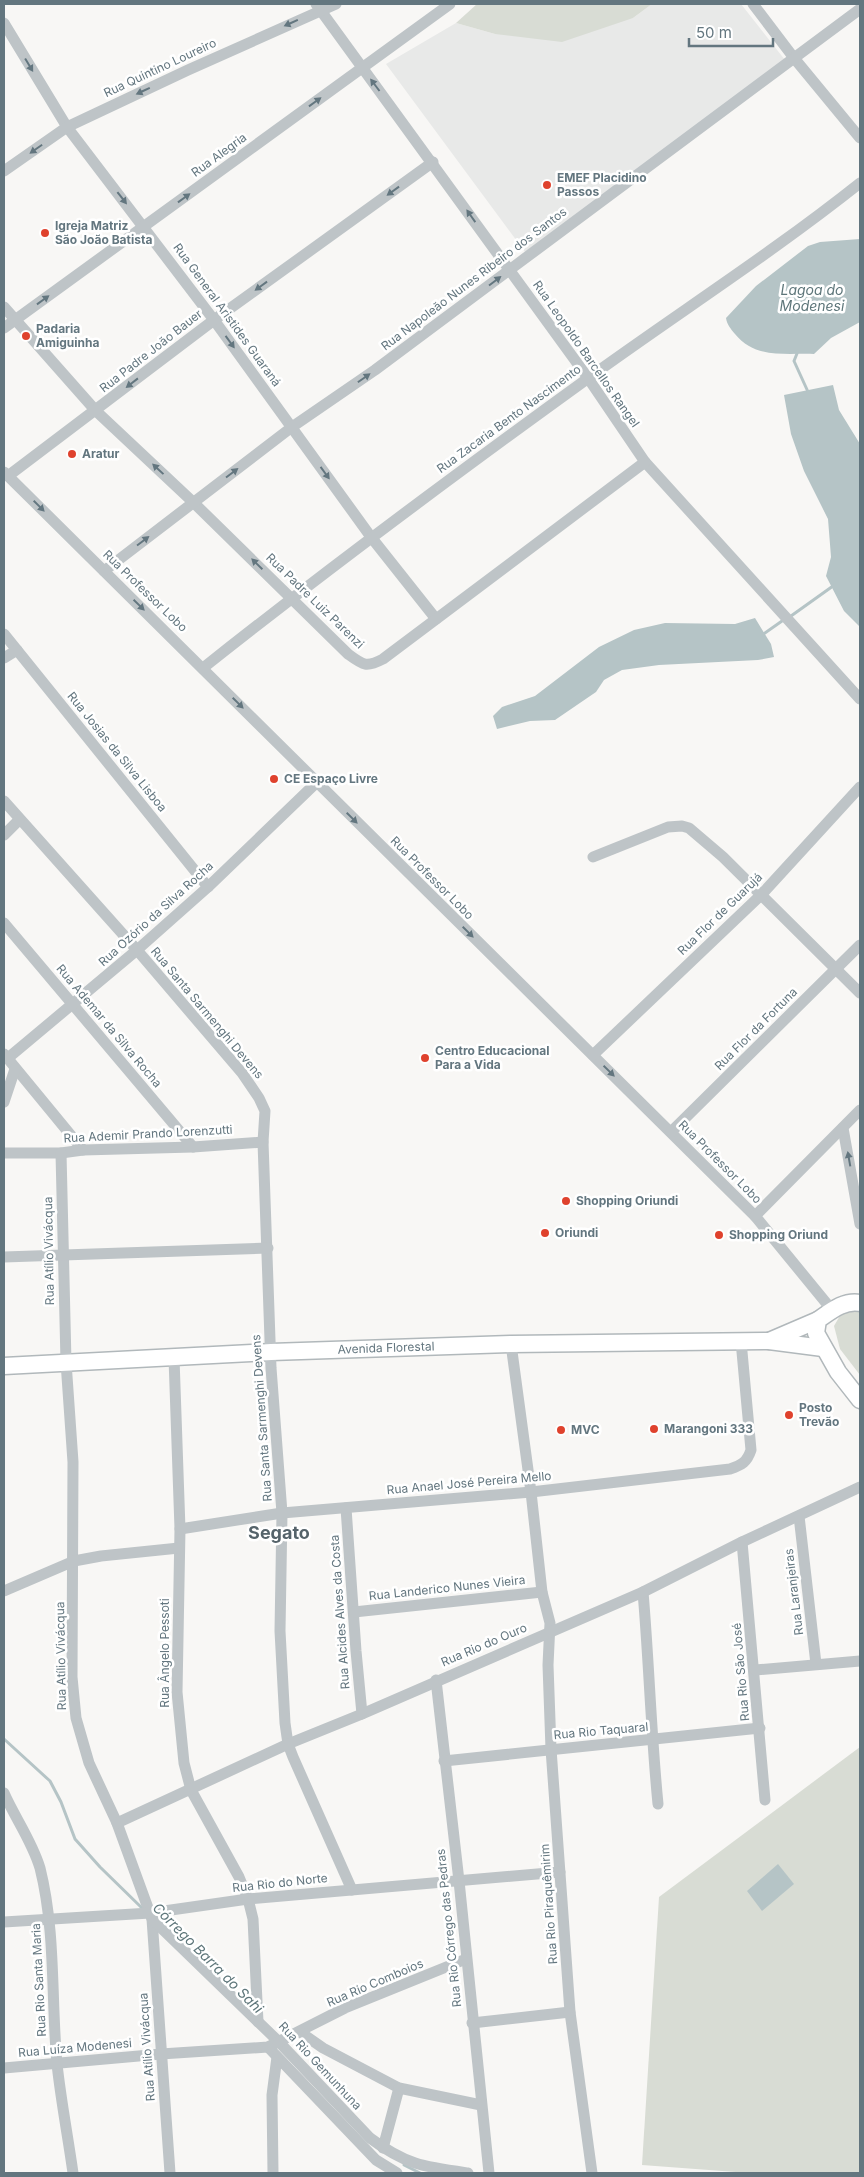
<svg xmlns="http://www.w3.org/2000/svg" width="864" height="2177" font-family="Inter,sans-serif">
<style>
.built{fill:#e8e9e8}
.green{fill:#d8dcd4}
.water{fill:#b5c4c6}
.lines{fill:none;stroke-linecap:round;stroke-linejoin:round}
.stream{stroke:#b5c4c6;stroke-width:3}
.secondary-casing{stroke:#b1b8bb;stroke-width:19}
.minor{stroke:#bec4c7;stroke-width:11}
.secondary{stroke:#fff;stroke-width:16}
.oneway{fill:#63767f}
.poi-dot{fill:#df422d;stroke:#fff;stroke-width:2}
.labels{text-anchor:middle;stroke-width:5;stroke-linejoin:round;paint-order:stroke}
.street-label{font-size:12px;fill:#63767f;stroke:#fff}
.poi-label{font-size:12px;font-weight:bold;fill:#63767f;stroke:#fff;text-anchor:start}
.water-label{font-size:14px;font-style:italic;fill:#5e767a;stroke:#fff}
.district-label{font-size:18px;font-weight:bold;fill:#55636a;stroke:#fff}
</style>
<rect width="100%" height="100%" fill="#f8f7f5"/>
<path class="built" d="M652 4H741L785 60 525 252 386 64 456 23 495 34 633 18Z"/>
<g class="green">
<path d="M477 4H652L633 18 562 42 495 34 456 23Z"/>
<path d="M857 1311 860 1312V1375L840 1349 834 1326 841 1314Z"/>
<path d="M860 1747V2173H749L642 2165 659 1897Z"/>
</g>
<g class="water">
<path d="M860 239V322L831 338 814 354C785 353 755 359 735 334 731 329 727 325 726 318L756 286 808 246 820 242Z"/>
<path d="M833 385 839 410 860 444V627L844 611 826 576 831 557 828 519 804 471 791 434 784 395Z"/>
<path d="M755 618 771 644 774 657 758 660 659 665 622 670 604 680 596 692 555 720 530 721 497 729 493 716 502 707 535 696 599 647 634 630 665 623 735 624Z"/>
<path d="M778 1864 794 1884 762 1911 747 1891Z"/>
</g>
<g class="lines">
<g class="stream">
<path d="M798 351 794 361 809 394"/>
<path d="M791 616 833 586"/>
<path d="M762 635 782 621"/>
<path d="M4 1739 50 1781 61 1802 75 1839 100 1867 143 1909"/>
<path d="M404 2165 420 2173"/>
</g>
<g class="secondary-casing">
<g id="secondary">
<path d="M860 1303C844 1300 831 1311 818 1320L816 1333 838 1372 860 1400"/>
<path d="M769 1341 818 1320"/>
<path d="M4 1366 271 1352 511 1344 769 1341 823 1348"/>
</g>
</g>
<g class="minor">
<path d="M316 4 588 378 645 462 860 699"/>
<path d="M753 4 794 58 860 138"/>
<path d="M4 23 67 127 214 320 371 537 436 619"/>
<path d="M4 171 67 127 188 70 336 4"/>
<path d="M4 307 96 411 194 503 348 654C363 665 366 668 383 659L645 462"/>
<path d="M4 328 450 4"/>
<path d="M4 472 755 1216 832 1310"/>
<path d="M8 476 214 320 433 162"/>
<path d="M104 571 292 427 375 370 860 9"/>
<path d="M4 634 208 887"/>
<path d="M4 658 17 650"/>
<path d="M203 668C329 568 457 473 587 379 678 313 772 253 860 183"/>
<path d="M4 801 137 950 242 1073 259 1098 265 1111 263 1142 271 1368 282 1513 280 1631 285 1723 288 1744 293 1757 352 1890"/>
<path d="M4 835 19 820"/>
<path d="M593 857 668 827 682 826 689 828 723 857 860 993"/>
<path d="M4 923 193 1147"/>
<path d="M4 1054 83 1150"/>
<path d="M593 1055 762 894 860 787"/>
<path d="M8 1058 137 950 208 887 316 783"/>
<path d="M4 1102 15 1069"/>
<path d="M843 1128 860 1224"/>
<path d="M671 1132 860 945"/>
<path d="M4 1153H61L83 1150 193 1147 263 1142"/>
<path d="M61 1153 66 1362 73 1462 72 1677 76 1718 89 1763 117 1823 152 1919 170 2173"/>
<path d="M755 1216 860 1110"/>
<path d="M4 1257 268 1248"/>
<path d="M511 1344 531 1492 542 1592 550 1623 548 1665 551 1749 570 2012 592 2173"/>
<path d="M174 1358 180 1529 177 1692 184 1763 191 1790 239 1877 248 1899 253 1919 258 2022"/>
<path d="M346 1508 356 1651 362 1714"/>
<path d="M799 1516 816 1664"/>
<path d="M180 1529 282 1513 531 1492 730 1469C742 1465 747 1462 751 1450L741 1341"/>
<path d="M742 1542 765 1800"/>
<path d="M4 1591 74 1561 101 1556 179 1548"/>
<path d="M643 1592C649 1662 651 1733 658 1804"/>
<path d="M354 1612 542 1592"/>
<path d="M755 1670 860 1661"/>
<path d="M436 1680 459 1881 489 2173"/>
<path d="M444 1761 760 1728"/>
<path d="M4 1793C15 1818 32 1841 40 1868 56 1932 51 1999 57 2064 61 2101 68 2137 73 2173"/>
<path d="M117 1823 288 1744 362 1714 643 1592 742 1542 860 1487"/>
<path d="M152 1919 279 2042 370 2138C406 2165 424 2167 468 2173"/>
<path d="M4 1922 150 1913 248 1899 560 1872"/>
<path d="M472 2023 570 2012"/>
<path d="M300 2032 323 2048 399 2088 481 2105"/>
<path d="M268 2047 376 2160 397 2173"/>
<path d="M4 2068 161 2054 268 2047 345 2008 466 1959"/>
<path d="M383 2148 399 2088"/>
<path d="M273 2173 272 2095 277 2057"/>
</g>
<use href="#secondary" class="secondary"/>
</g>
<defs><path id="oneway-solid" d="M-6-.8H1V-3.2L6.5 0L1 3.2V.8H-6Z" transform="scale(1.25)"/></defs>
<g class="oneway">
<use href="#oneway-solid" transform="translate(291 23) rotate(156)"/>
<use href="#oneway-solid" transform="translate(29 65) rotate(59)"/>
<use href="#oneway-solid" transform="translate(375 85) rotate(-127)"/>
<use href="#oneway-solid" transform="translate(143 91) rotate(155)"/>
<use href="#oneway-solid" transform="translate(315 102) rotate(-36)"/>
<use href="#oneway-solid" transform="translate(36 149) rotate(145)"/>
<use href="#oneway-solid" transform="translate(393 191) rotate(144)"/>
<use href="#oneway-solid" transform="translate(122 198) rotate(52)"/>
<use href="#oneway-solid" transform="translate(184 198) rotate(-36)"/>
<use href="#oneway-solid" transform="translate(471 216) rotate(-125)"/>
<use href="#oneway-solid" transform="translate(495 281) rotate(-37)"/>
<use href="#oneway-solid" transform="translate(261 286) rotate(144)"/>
<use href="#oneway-solid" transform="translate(43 300) rotate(-36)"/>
<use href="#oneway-solid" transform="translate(230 342) rotate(54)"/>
<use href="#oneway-solid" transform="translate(364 378) rotate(-35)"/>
<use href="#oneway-solid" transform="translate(132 383) rotate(142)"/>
<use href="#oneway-solid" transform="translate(158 469) rotate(-137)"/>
<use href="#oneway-solid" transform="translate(232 473) rotate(-37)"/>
<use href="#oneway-solid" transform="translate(325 473) rotate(54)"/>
<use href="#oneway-solid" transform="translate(39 506) rotate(45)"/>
<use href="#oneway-solid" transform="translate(143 541) rotate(-37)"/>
<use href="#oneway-solid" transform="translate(257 564) rotate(-136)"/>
<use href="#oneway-solid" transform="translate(139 605) rotate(44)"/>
<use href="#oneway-solid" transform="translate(238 703) rotate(45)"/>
<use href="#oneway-solid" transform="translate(352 818) rotate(45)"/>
<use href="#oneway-solid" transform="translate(468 932) rotate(45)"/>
<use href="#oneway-solid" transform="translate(609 1071) rotate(44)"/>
<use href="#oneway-solid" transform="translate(849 1159) rotate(-100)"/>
</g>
<g class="poi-dot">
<circle cx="547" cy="185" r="5"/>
<circle cx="45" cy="233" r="5"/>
<circle cx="26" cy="336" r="5"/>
<circle cx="72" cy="454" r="5"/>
<circle cx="274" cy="779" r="5"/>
<circle cx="425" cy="1058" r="5"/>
<circle cx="566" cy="1201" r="5"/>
<circle cx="545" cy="1233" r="5"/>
<circle cx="719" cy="1235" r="5"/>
<circle cx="789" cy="1415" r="5"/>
<circle cx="654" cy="1429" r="5"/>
<circle cx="561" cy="1430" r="5"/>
</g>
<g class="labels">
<g class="street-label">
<text transform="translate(160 68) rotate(-25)" y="4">Rua Quintino Loureiro</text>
<text transform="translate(219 155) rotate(-36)" y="4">Rua Alegria</text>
<text transform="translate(474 279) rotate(-37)" y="4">Rua Napoleão Nunes Ribeiro dos Santos</text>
<text transform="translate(227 315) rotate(54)" y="4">Rua General Aristides Guaraná</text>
<text transform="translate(151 351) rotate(-38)" y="4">Rua Padre João Bauer</text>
<text transform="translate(586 354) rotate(55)" y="4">Rua Leopoldo Barcellos Rangel</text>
<text transform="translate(509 419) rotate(-36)" y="4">Rua Zacaria Bento Nascimento</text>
<text transform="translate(145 591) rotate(44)" y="4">Rua Professor Lobo</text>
<text transform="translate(315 601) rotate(44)" y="4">Rua Padre Luiz Parenzi</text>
<text transform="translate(117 752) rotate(51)" y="4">Rua Josias da Silva Lisboa</text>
<text transform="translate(432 878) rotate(45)" y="4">Rua Professor Lobo</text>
<text transform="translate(156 914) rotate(-42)" y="4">Rua Ozório da Silva Rocha</text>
<text transform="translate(720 914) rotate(-44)" y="4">Rua Flor de Guarujá</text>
<text transform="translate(207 1013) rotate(50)" y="4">Rua Santa Sarmenghi Devens</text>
<text transform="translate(109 1026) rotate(50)" y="4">Rua Ademar da Silva Rocha</text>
<text transform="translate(756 1029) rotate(-45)" y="4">Rua Flor da Fortuna</text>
<text transform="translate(148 1134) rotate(-3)" y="4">Rua Ademir Prando Lorenzutti</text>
<text transform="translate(720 1162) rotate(45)" y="4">Rua Professor Lobo</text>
<text transform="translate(49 1251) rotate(-91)" y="4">Rua Atílio Vivácqua</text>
<text transform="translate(386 1348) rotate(-2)" y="4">Avenida Florestal</text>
<text transform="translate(262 1418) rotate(-94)" y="4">Rua Santa Sarmenghi Devens</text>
<text transform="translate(469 1483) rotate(-5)" y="4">Rua Anael José Pereira Mello</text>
<text transform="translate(447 1588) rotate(-6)" y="4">Rua Landerico Nunes Vieira</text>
<text transform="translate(794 1592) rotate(-97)" y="4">Rua Laranjeiras</text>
<text transform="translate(340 1612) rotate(-94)" y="4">Rua Alcides Alves da Costa</text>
<text transform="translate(484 1645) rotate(-23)" y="4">Rua Rio do Ouro</text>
<text transform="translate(165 1653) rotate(-90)" y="4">Rua Ângelo Pessoti</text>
<text transform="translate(61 1656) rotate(-91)" y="4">Rua Atílio Vivácqua</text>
<text transform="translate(741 1672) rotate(-95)" y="4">Rua Rio São José</text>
<text transform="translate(601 1731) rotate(-5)" y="4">Rua Rio Taquaral</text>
<text transform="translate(280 1883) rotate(-6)" y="4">Rua Rio do Norte</text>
<text transform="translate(549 1904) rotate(-94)" y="4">Rua Rio Piraquêmirim</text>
<text transform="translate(449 1928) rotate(-96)" y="4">Rua Rio Córrego das Pedras</text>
<text transform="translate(39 1980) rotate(-93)" y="4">Rua Rio Santa Maria</text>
<text transform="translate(375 1983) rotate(-23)" y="4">Rua Rio Comboios</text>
<text transform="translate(147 2047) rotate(-94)" y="4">Rua Atílio Vivácqua</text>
<text transform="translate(75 2048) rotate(-5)" y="4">Rua Luíza Modenesi</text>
<text transform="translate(320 2066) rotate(47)" y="4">Rua Rio Gemunhuna</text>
</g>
<g class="poi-label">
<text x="557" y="182">EMEF Placidino<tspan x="557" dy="14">Passos</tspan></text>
<text x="55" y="230">Igreja Matriz<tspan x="55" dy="14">São João Batista</tspan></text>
<text x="36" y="333">Padaria<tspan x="36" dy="14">Amiguinha</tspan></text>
<text x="82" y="458">Aratur</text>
<text x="284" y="783">CE Espaço Livre</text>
<text x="435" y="1055">Centro Educacional<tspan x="435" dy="14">Para a Vida</tspan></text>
<text x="576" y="1205">Shopping Oriundi</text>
<text x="555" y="1237">Oriundi</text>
<text x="729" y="1239">Shopping Oriund</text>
<text x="799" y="1412">Posto<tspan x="799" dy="14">Trevão</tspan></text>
<text x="664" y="1433">Marangoni 333</text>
<text x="571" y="1434">MVC</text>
</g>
<g class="water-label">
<text x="812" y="295">Lagoa do<tspan x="812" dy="16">Modenesi</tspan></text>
<text transform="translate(208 1958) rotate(45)" y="5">Córrego Barra do Sahi</text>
</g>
<g class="district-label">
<text x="279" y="1539">Segato</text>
</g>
</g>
<rect width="864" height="2177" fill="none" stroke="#63767f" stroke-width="10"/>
<path d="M689 38v8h84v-8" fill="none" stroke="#63767f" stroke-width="2.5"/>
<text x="696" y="38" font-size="15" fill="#63767f" stroke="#ffffff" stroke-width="4" paint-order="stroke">50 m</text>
</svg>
